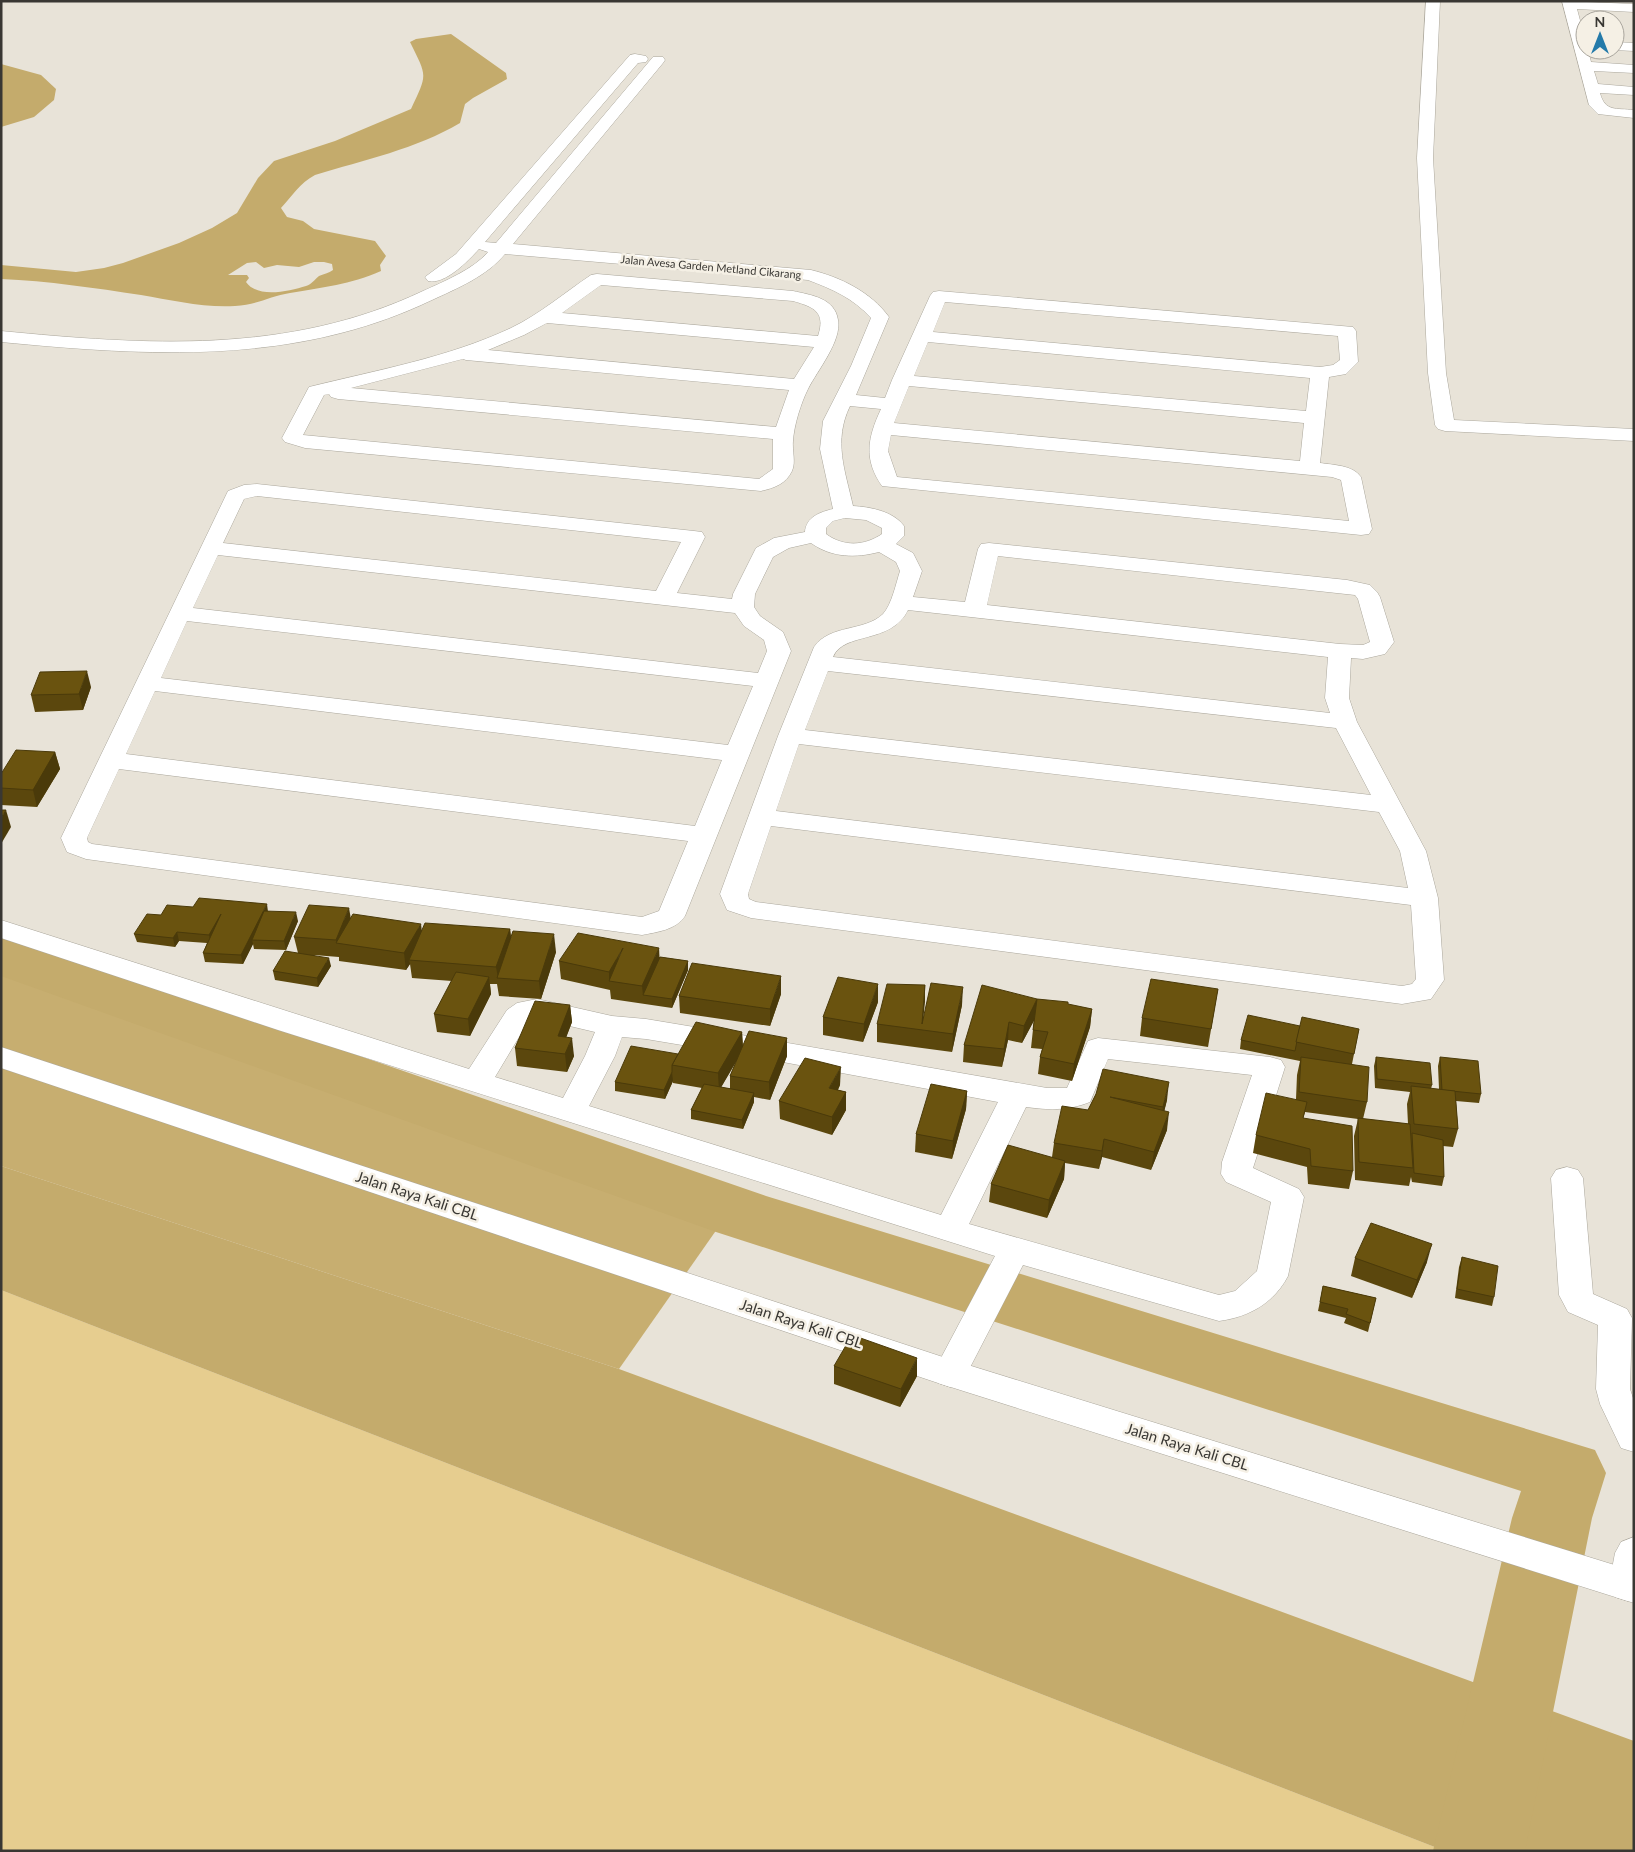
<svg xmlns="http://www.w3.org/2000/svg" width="1635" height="1852" font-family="Lato,sans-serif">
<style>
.green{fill:#e6cd8f}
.forest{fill:#c7ae70}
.water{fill:#c4ab6c;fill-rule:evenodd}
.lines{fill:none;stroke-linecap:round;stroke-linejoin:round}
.river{fill:#c4ab6c;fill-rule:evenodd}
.minor-casing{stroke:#aba79c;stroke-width:1}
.major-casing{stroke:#aba79c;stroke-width:1}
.minor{fill:#fff;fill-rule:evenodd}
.major{fill:#fff;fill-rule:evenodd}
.wall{fill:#5b470d;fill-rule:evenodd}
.shaded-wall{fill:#4a3a0a}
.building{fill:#6a530f;stroke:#4a3a0a}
.labels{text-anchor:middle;stroke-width:5;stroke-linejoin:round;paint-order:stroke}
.far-street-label{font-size:11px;fill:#393733;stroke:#f5f0e5}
.near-street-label{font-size:15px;fill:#393733;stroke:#f5f0e5}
</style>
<rect width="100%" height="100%" fill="#e8e3d8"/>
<path class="green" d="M1 1290 1445 1851H1Z"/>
<path class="forest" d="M1 974 729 1212 619 1369 1 1166Z"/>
<g class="water">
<path d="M451 34 506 73 507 79 473 98 465 104 460 123C416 149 364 160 315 175 300 183 292 196 281 208L287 217 303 221 314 229 375 241 386 256 380 265 381 271C349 285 324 287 290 293 270 296 257 305 235 306 204 308 171 300 141 295 95 288 48 281 1 279V265L76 272 104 268 123 263 179 243 212 228 237 213 258 178 274 161 335 141 411 109C428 73 427 77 410 42L416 39ZM256 262 264 268 277 265 299 267 314 262H324L332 264 333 270C329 273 323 274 319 276 314 280 312 284 306 286 289 291 258 299 246 282L249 278 247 275H228L247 263Z"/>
<path d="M1 64 41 75 56 89 54 100 34 117 1 127Z"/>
<path d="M1 1166 619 1369 1634 1741V1851H1445L1 1290Z"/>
</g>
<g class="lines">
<path class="river" d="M1 935 23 940 766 1196 1595 1450 1606 1473 1592 1518 1525 1851H1433L1512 1518 1521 1491 716 1232 1 976Z"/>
<g class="minor-casing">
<g id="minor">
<path d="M1426 1H1440L1433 158 1446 373 1454 420 1634 429V441L1445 431 1438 429 1435 425 1428 373 1417 158Z"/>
<path d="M1562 1 1634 4V12L1577 9 1585 39V50H1588L1591 62 1634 65V73L1594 71 1598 84 1634 87V95L1600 93C1605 112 1616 108 1634 110V118L1598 114 1589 105Z"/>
<path d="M1615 42 1634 43V51L1614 50Z"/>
<path d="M635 54 646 56 648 59 646 62 638 63 485 242 496 243 653 57H663L665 60 663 63 513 244 811 270C840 277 871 292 889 317L856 395 885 398 892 380 930 296 933 292 939 291 1353 327 1356 331 1358 362 1346 374 1329 377 1320 463C1333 465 1353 465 1361 477L1372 529 1369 534 1361 535 882 486C863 459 868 437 881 409L850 406C833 441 845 470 853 506 870 507 893 511 904 526V536L896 544 913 553 922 571 913 597 965 602 978 549 981 544 989 543 1347 580 1370 585 1377 592 1380 597 1394 642 1385 654 1363 659 1351 658 1349 698 1357 722 1426 851 1438 898 1444 980 1431 999 1402 1004 751 918 727 910 720 894 778 736 814 647C830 624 864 632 883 614 892 604 896 583 900 571L896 562 879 552C856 558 832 558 811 543L789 548 773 557 755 594 754 607 760 616 783 632 791 651 685 916C676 930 657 932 642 935L86 859 67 852 61 838 228 491 244 485 257 484 694 531 702 532 705 537 677 593 732 599 733 594 756 548 774 538 805 532C806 517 820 512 833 509L820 449 823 421 851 366 871 318C853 298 832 289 808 280L505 254C487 276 458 288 432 300 294 366 149 356 1 342V331C146 345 288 355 423 291 443 282 474 269 488 252L479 249C468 261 445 285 428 281L425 277 456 254 630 55ZM945 302 1338 336 1340 360 1333 365 1320 367 933 332ZM928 342 1310 378 1306 411 914 376ZM909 386 1304 423 1300 461 894 423ZM891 435 1332 477 1341 480 1349 521 897 477 888 451ZM257 496 681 542 656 591 223 543 244 499ZM845 518 866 520 882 528V534C864 546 844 547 826 534V528L833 521ZM218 555 735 613 744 626 764 640 767 651 758 673 193 608ZM998 556 1355 595 1358 599 1370 642 1363 645 1340 644 987 605ZM908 610 1328 657 1325 698 1330 713 833 657C844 631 891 645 908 610ZM187 621 753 686 728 745 161 678ZM828 671 1336 728 1371 795 805 730ZM155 691 722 760 695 826 126 754ZM799 744 1379 812 1400 851 1408 888 776 811ZM119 769 688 841 659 911 642 917 92 844 88 842 87 838ZM771 826 1411 905 1416 979 1412 984 1402 986 756 902 749 899 748 894Z"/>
<path d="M597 274 793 291C811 295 835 298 838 320 842 341 817 371 808 389 801 403 794 425 793 441 792 450 796 462 792 471 786 484 774 488 761 491L305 448 285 442 282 438 309 387C377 370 447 358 511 328 540 314 564 293 591 275ZM601 285 793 301C814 307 826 312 818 336L562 313ZM547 323 814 347 794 379 488 350 524 335ZM463 359 466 360 789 390 776 427 351 388ZM329 394 331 397 338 399 773 439V469L759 479 303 435 324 395Z"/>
<path d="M1 920 469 1069 507 1010 517 1003 537 999 612 1016 646 1019 730 1033 1047 1088H1067L1088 1041 1098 1038 1270 1057 1281 1060 1285 1067 1253 1168 1299 1189 1304 1197 1288 1276C1274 1303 1249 1317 1219 1321L1023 1265 962 1383 950 1387 938 1383 933 1373 995 1256 278 1030 1 938ZM536 1018 595 1032 585 1056 563 1098 495 1077 525 1027ZM622 1037 646 1039 772 1060 998 1102 941 1215 589 1106 615 1056ZM1108 1059 1252 1075 1222 1162 1221 1174 1226 1182 1271 1202 1257 1271 1235 1291 1219 1295 969 1224 1026 1107C1048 1110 1068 1111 1090 1102Z"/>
<path d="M1567 1167 1578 1170 1583 1178 1593 1294 1627 1309 1632 1318 1630 1389 1634 1401V1452L1621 1448 1600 1404 1596 1389 1598 1325 1568 1312 1559 1295 1551 1178 1556 1170Z"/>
<path d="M1634 1537V1599L1628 1601 1615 1597 1609 1585 1615 1553 1621 1542Z"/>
</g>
</g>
<g class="major-casing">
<path id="major" d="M1 1047 952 1360 1634 1571V1603L938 1383 1 1068Z"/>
</g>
<use href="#minor" class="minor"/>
<use href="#major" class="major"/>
</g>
<g class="wall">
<path d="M91 687 83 710 35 712 31 695Z"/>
<path d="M55 752 60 769 37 807 1 805V774Z"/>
<path d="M268 911 298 921 286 950 254 949 253 944 243 964 205 962 203 953 207 943 179 941 175 947 137 942 134 934 161 915Z"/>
<path d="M351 918 422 930 510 929 511 937 556 952 541 999 499 996 497 984H490L491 994 470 1036 437 1032 434 1014 452 981 412 978 410 964 406 970 339 961V957L314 955 331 966 318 987 275 980 273 971 298 953 294 937Z"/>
<path d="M660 957 688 961V970L672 1008 611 999 610 990 561 979 559 961Z"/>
<path d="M925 985 923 1017 962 1005 952 1052 877 1042V1024Z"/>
<path d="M1218 989 1208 1047 1140 1036 1142 1018Z"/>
<path d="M781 994 770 1026 680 1013 679 996Z"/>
<path d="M1037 999 1092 1009 1090 1027 1072 1081 1038 1074 1040 1057 1042 1049 1031 1048 1034 1020 1022 1043 1008 1040 1002 1067 963 1062 964 1045Z"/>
<path d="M878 1002 863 1042 823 1035V1017Z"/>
<path d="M570 1005 572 1022 566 1037 574 1056 567 1072 517 1066 515 1048Z"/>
<path d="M1300 1026 1359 1029 1352 1064 1367 1102 1363 1119 1408 1124 1407 1104 1410 1092 1375 1088 1374 1066 1376 1057 1432 1085 1431 1089H1439L1438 1066 1440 1057 1481 1094 1479 1103 1456 1101 1458 1129 1453 1147 1443 1146 1444 1177 1442 1186 1412 1182 1411 1177 1409 1186 1355 1180 1354 1136 1358 1119 1305 1112 1303 1119 1353 1171 1349 1189 1308 1184 1307 1167 1253 1153 1256 1135 1296 1099 1297 1075 1300 1061 1240 1049 1241 1040Z"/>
<path d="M742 1032 743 1047 787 1038V1056L770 1100 754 1097V1102L743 1129 691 1119V1110L702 1088 673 1083V1081L665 1099 615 1091V1082L678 1054ZM738 1058 730 1076V1089L721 1087Z"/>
<path d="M840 1085 838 1090 846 1092V1110L832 1135 780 1119 779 1101Z"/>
<path d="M967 1091 966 1109 952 1159 915 1152 916 1134Z"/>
<path d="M1096 1094 1167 1100 1164 1111 1167 1130 1151 1170 1102 1157 1099 1169 1065 1163 1064 1179 1047 1218 989 1202 991 1184 1052 1157 1054 1143 1088 1110Z"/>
<path d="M1462 1257 1494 1297 1492 1306 1455 1298 1459 1267Z"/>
<path d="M1355 1258 1427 1262 1412 1298 1351 1276Z"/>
<path d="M1323 1286 1376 1298 1368 1332 1344 1323 1346 1318 1318 1311Z"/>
<path d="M834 1366 917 1376 900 1407 834 1384Z"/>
</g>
<g class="shaded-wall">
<path d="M87 671 91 687 83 710 79 694Z"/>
<path d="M55 752 60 769 37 807 33 790Z"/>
<path d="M6 810 11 827 1 844V818Z"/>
<path d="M267 904 268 912 252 940 253 944 243 964 241 955Z"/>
<path d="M349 908 352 925 336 943V940Z"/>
<path d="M296 912 298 921 286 950 284 941Z"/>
<path d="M221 914 211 944 209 935Z"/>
<path d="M421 924 423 941 409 960 410 964 406 970 404 953Z"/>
<path d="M510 929 512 947 498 978 496 967Z"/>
<path d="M177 932 179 941 175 947 173 938Z"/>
<path d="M554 934 556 952 541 999 539 981Z"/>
<path d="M623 948 609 981V972Z"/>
<path d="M659 948 660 966 643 995 642 986Z"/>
<path d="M329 958 331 966 318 987 317 978Z"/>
<path d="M688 961V970L672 1008V999Z"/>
<path d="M781 976V994L770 1026V1009Z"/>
<path d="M489 977 491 994 470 1036 468 1019Z"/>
<path d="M878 984V1002L863 1042 864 1024Z"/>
<path d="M925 985V1002L922 1030H921Z"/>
<path d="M963 987 962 1005 952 1052 953 1034Z"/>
<path d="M1037 999 1036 1017 1022 1043 1024 1026Z"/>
<path d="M570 1005 572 1022 560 1054 558 1036Z"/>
<path d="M1092 1009 1090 1027 1072 1081 1074 1064Z"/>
<path d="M1009 1022 1008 1040 1002 1067 1004 1049Z"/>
<path d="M742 1032 743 1050 719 1091 718 1073Z"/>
<path d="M572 1038 574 1056 567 1072 565 1054Z"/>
<path d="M787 1038V1056L770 1100 769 1082Z"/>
<path d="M841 1067 840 1085 829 1106V1088Z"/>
<path d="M672 1072 673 1081 665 1099 664 1090Z"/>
<path d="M1169 1082 1167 1100 1161 1125 1163 1107Z"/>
<path d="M967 1091 966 1109 952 1159 953 1141Z"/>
<path d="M846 1092V1110L832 1135V1117Z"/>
<path d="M754 1093V1102L743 1129 742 1120Z"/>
<path d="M1169 1112 1167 1130 1151 1170 1154 1152Z"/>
<path d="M1104 1139 1102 1157 1099 1169Z"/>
<path d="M1065 1161 1064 1179 1047 1218 1049 1200Z"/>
<path d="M1432 1244 1427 1262 1412 1298 1417 1280Z"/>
<path d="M917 1358V1376L900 1407 901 1389Z"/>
</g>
<g class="building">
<path d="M87 671 79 694 31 695 40 672Z"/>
<path d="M16 750 55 752 33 790 1 788V774Z"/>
<path d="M1 810H6L1 818Z"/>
<path d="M199 898 267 904 241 955 203 953 221 914 209 935 177 932 173 938 134 934 147 914 161 915 167 905 193 907Z"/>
<path d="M309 905 349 908 336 940 294 937Z"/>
<path d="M264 911 296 912 284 941 252 940Z"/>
<path d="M353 914 421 924 404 953 336 943Z"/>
<path d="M425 923 510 929 496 967 409 960Z"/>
<path d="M513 931 554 934 539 981 497 978Z"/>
<path d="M578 933 659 948 642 986 609 981 623 948 609 972 559 961Z"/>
<path d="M285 951 329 958 317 978 273 971Z"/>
<path d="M660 957 688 961 672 999 643 995Z"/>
<path d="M692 963 781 976 770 1009 679 996Z"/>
<path d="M456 972 489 977 468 1019 434 1014Z"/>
<path d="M838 977 878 984 864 1024 823 1017Z"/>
<path d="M1151 979 1218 989 1211 1029 1142 1018Z"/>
<path d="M931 983 963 987 953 1034 877 1024 887 984 925 985 922 1024Z"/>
<path d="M982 985 1037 999 1024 1026 1009 1022 1004 1049 964 1045Z"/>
<path d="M1037 999 1068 1002V1004L1092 1009 1074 1064 1040 1057 1048 1032 1033 1030Z"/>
<path d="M535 1001 570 1005 558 1036 572 1038 565 1054 515 1048Z"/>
<path d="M1248 1015 1300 1026 1295 1051 1241 1040Z"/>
<path d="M1302 1017 1359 1029 1354 1054 1296 1042Z"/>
<path d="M696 1022 742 1032 718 1073 672 1065Z"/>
<path d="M749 1031 787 1038 769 1082 730 1076Z"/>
<path d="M631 1046 678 1054 672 1065V1072L664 1090 615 1082Z"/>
<path d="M1301 1057 1369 1067 1367 1102 1299 1092Z"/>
<path d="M1376 1057 1430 1063 1432 1085 1377 1079Z"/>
<path d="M1440 1057 1478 1061 1481 1094 1442 1090Z"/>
<path d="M805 1058 841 1067 829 1088 846 1092 832 1117 779 1101Z"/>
<path d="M1103 1069 1169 1082 1163 1107 1110 1097 1169 1112 1154 1152 1104 1139 1102 1151 1054 1143 1062 1106 1088 1110 1096 1094Z"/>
<path d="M704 1084 754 1093 742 1120 691 1110Z"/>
<path d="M931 1084 967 1091 953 1141 916 1134Z"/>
<path d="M1411 1086 1455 1091 1458 1129 1414 1124Z"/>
<path d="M1266 1093 1307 1102 1303 1118 1352 1126 1353 1171 1311 1166 1310 1149 1256 1135Z"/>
<path d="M1358 1118 1410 1124 1413 1168 1359 1162Z"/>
<path d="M1412 1133 1443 1140 1444 1177 1414 1173Z"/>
<path d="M1008 1145 1065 1161 1049 1200 991 1184Z"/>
<path d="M1371 1223 1432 1244 1417 1280 1355 1258Z"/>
<path d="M1462 1257 1498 1266 1494 1297 1457 1289Z"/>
<path d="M1323 1286 1376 1298 1370 1323 1346 1314 1348 1309 1320 1302Z"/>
<path d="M852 1335 917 1358 901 1389 834 1366Z"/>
</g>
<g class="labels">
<g class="far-street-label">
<text transform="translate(711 267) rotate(5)" y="4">Jalan Avesa Garden Metland Cikarang</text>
</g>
<g class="near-street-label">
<text transform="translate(417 1196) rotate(18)" y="5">Jalan Raya Kali CBL</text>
<text transform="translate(801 1324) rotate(18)" y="5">Jalan Raya Kali CBL</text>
<text transform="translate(1187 1447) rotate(17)" y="5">Jalan Raya Kali CBL</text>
</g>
</g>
<rect width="1635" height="1852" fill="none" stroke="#393733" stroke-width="5"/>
<g transform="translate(1600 35)"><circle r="24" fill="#f5f0e5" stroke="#aaa69e"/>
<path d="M0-4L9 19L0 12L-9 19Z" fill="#247aa9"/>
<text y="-8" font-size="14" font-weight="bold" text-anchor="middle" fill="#393733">N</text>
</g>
</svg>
